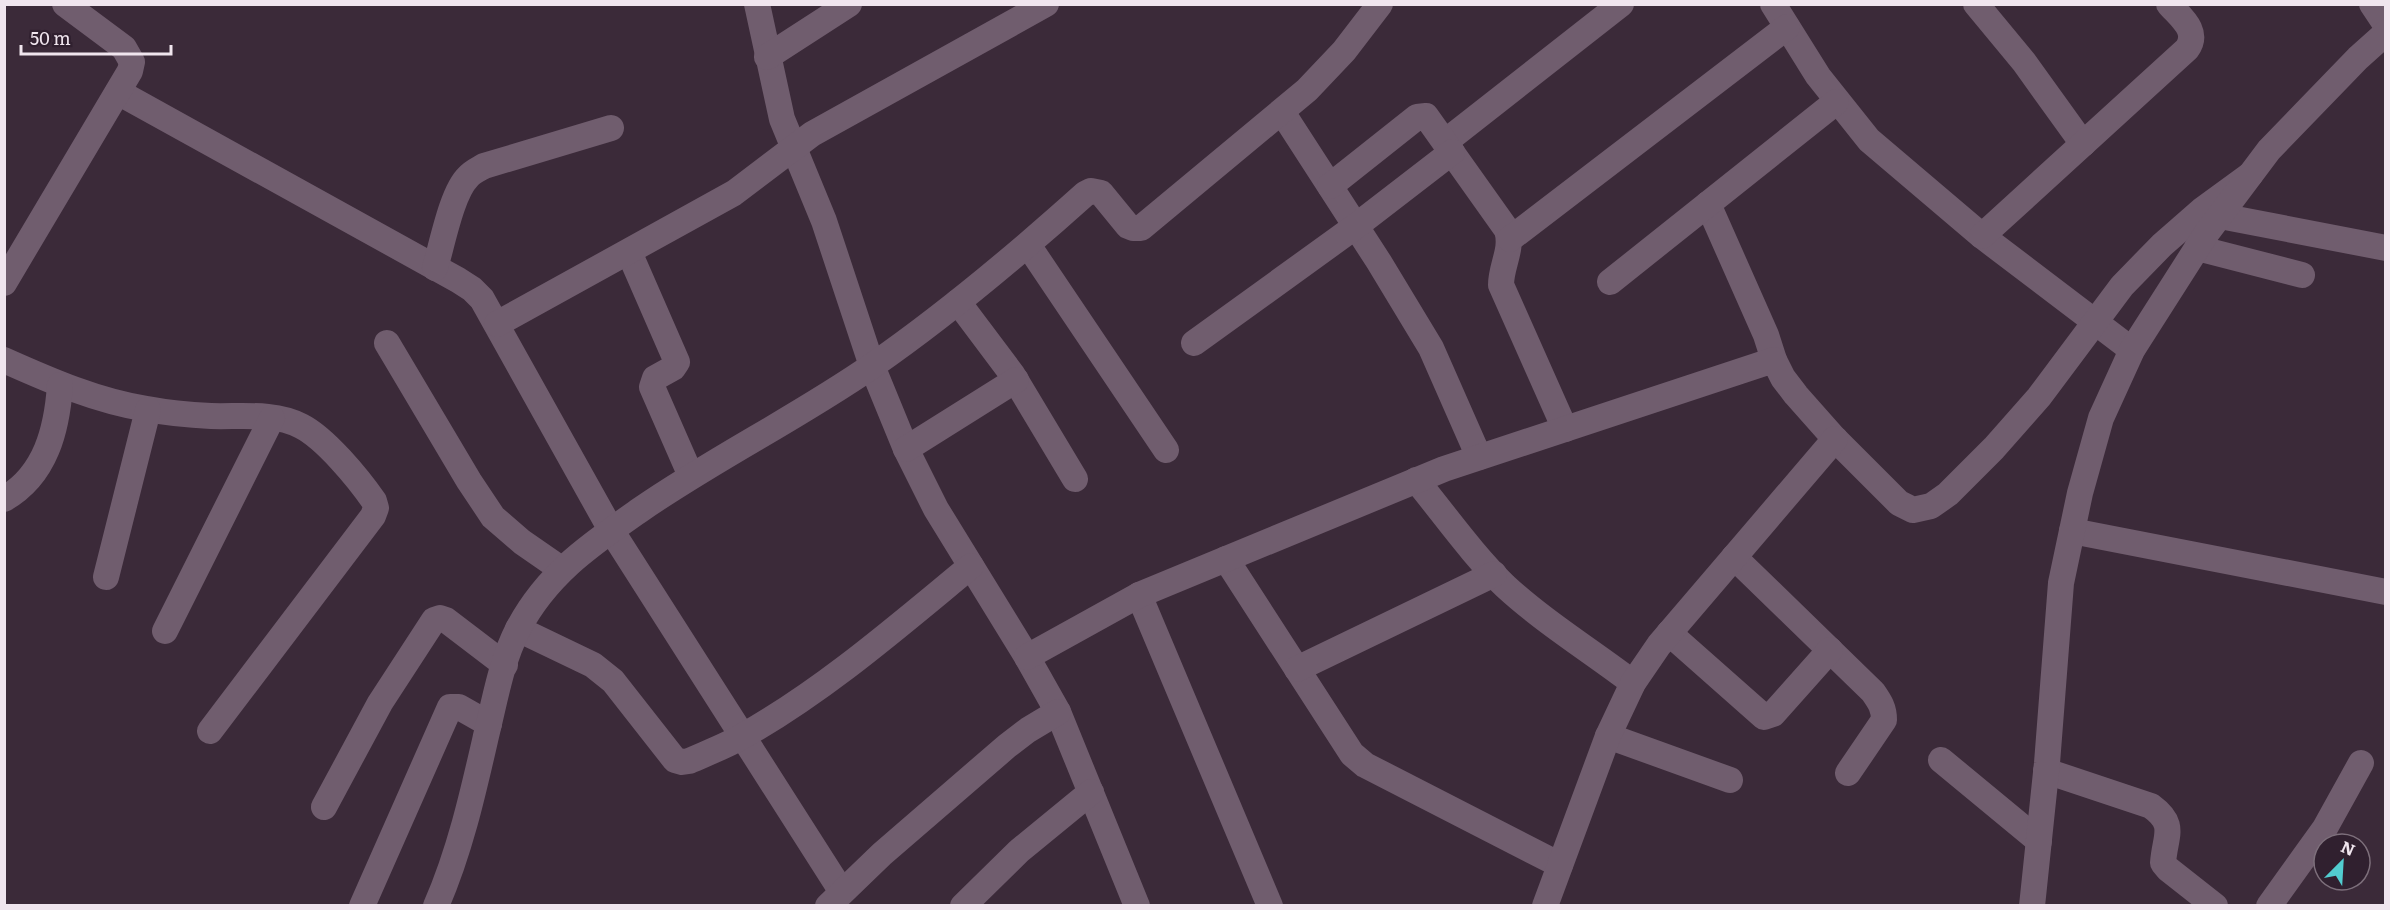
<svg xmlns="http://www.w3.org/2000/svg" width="2390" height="910" font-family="Literata,serif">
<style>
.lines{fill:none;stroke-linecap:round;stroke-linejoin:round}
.minor{stroke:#705d6e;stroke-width:26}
</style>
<rect width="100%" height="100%" fill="#3b2a39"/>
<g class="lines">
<g class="minor">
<path d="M757 4 782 119 824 221 872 366 906 449 936 509 1027 657 1058 712 1137 906"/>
<path d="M1773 4 1818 76 1869 140 1982 236 2132 350"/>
<path d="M1976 4 2024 62 2083 144"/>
<path d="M2372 4 2386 25"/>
<path d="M767 57 849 4"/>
<path d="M118 92 458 280 472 289 482 299 611 530 842 892"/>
<path d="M1282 112 1379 262 1431 348 1479 457"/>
<path d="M1445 142 1621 4"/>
<path d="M1330 186 1417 117 1426 116 1507 230C1513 250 1501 265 1501 285L1565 429"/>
<path d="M1708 204 1766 335 1774 360"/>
<path d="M2220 216 2386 248"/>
<path d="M1982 236 2187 49C2200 31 2180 17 2169 4"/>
<path d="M1510 239 1787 27"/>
<path d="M1028 245 1166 450"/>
<path d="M2197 248 2302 275"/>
<path d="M629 252 677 362 673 368 655 378 652 387 691 476"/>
<path d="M435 268C442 245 452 192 468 177 472 172 479 169 484 166L611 128"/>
<path d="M1610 282 1836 102"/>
<path d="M4 283 130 71 132 62 124 48 65 4"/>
<path d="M958 302 1012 374 1075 479"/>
<path d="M497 324 734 193 812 134 1046 4"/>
<path d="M387 343 469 481 493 517 522 542 561 569"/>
<path d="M1194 343 1356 226 1452 152"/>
<path d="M4 360C51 381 97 401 147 409 168 413 190 415 211 416 240 417 274 412 301 426 325 438 358 478 374 501L376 508 373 516 210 731"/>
<path d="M906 449 1016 380"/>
<path d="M1416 480C1445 515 1472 554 1505 586 1544 622 1591 651 1633 683"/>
<path d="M4 499C46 475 57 429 60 385"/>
<path d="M2072 531 2386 592"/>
<path d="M1734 557 1873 692C1880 702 1884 708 1884 720L1848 773"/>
<path d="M1226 559 1352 754 1365 765 1560 865"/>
<path d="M106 577 148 410"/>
<path d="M1139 595 1270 906"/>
<path d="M518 629 593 665 613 681 675 760 682 762 689 761C707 753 726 746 743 736 826 689 898 626 971 566"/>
<path d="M165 631 272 418"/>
<path d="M1669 633 1764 717 1773 714 1830 650"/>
<path d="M1027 657 1139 595 1444 469 1774 360 1783 378 1796 395 1835 439 1899 503 1913 510 1931 506 1948 494 1994 448 2039 397 2122 286 2162 245 2202 210 2250 175"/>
<path d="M1297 669 1494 574"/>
<path d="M1608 736 1730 780"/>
<path d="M1941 760 2039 841"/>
<path d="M2046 771 2151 806C2177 825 2165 835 2163 863L2168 869 2215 906"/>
<path d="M324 807 380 703 434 620 440 618 446 620 505 665"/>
<path d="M362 906 450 707H459L489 724"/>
<path d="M436 906C460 851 473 793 486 736 495 700 501 662 518 629 547 574 590 545 640 510 715 458 797 418 872 366 947 314 1017 255 1085 194L1091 191 1101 193 1128 226 1133 228H1141L1307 90 1344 51 1380 4"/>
<path d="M828 906 882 854 1007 746 1028 730 1058 712"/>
<path d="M963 906 1019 851 1091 792"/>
<path d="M1545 906 1608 736 1633 683 1659 645 1835 439"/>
<path d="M2032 906 2047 763 2061 583 2080 493 2101 418 2132 350 2206 234 2269 150 2358 58 2386 33"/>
<path d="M2269 906 2325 828 2361 763"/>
</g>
</g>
<rect width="2390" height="910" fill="none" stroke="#f0e5ee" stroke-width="12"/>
<g transform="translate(2342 862) rotate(24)"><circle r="28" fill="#30202f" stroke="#7d6f7b" stroke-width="1.5"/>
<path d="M0-4.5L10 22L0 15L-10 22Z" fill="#52cdd0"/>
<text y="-9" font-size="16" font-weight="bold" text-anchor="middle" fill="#f0e5ee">N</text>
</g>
<path d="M21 45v9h150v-9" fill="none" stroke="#f0e5ee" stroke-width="3"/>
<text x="30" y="45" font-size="18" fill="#f0e5ee" stroke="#30202f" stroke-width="4.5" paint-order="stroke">50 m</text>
</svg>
